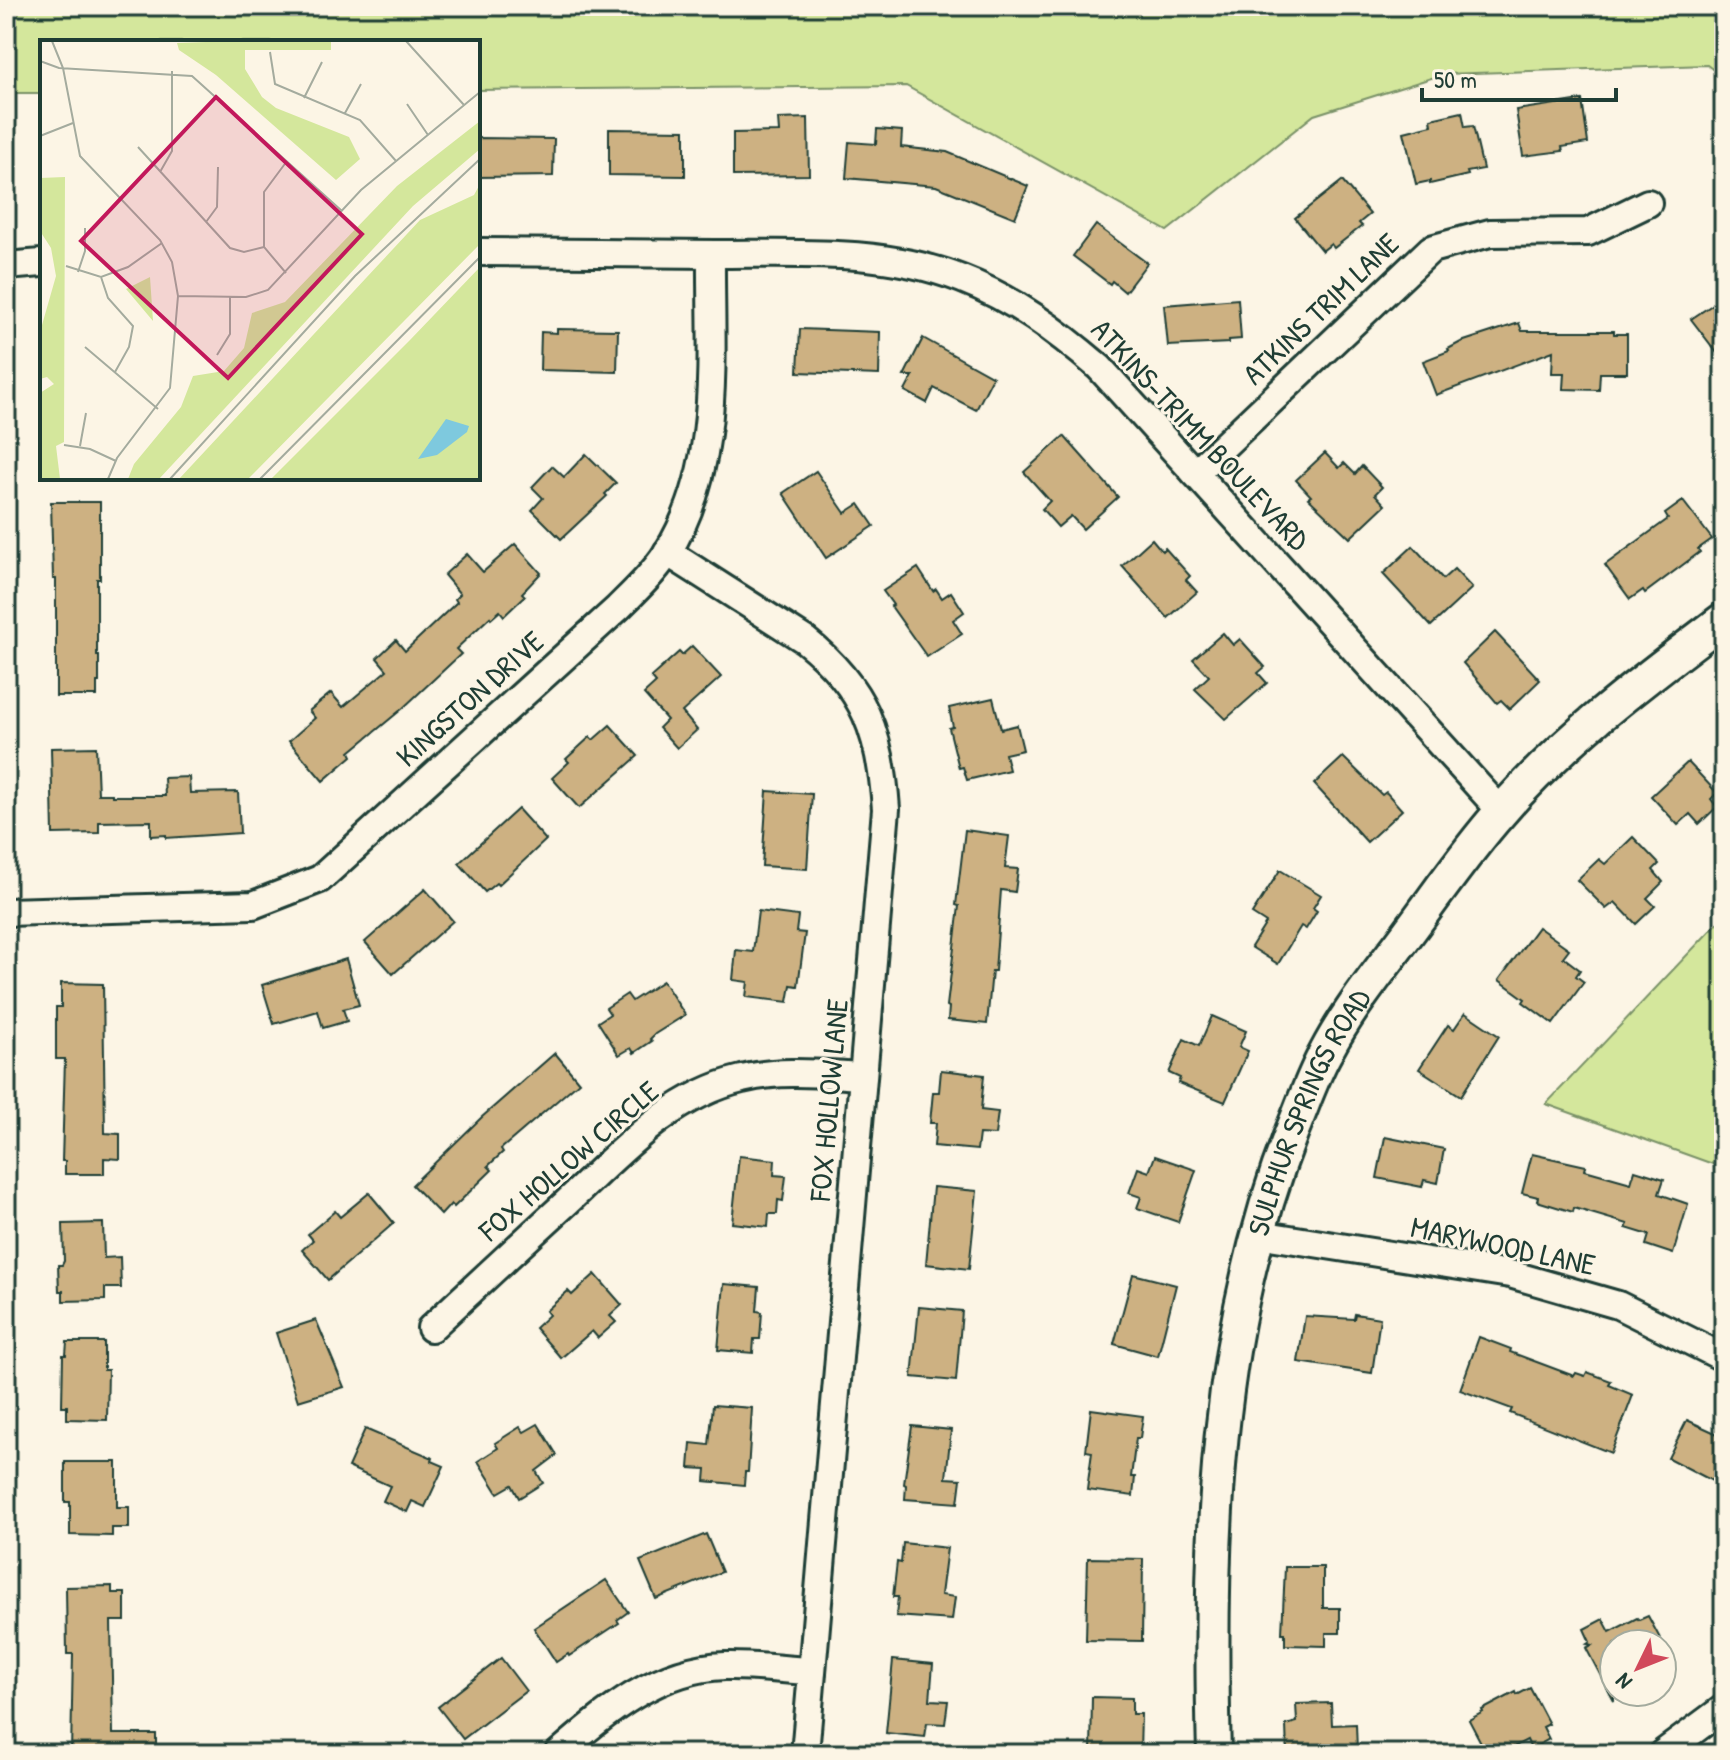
<svg xmlns="http://www.w3.org/2000/svg" width="1730" height="1760" font-family="'Patrick Hand',sans-serif">
<style>
.green{fill:#d4e79c;stroke:#7a9268;stroke-width:2}
.building{fill:#cdb182;stroke:#1f3d34;stroke-width:2}
.lines{fill:none;stroke-linecap:round;stroke-linejoin:round}
.minor-casing{stroke:#1f3d34;stroke-width:32}
.tertiary-casing{stroke:#1f3d34;stroke-width:38}
.minor{stroke:#fcf5e5;stroke-width:26}
.tertiary{stroke:#fcf5e5;stroke-width:32}
.labels{text-anchor:middle;stroke-width:6;stroke-linejoin:round;paint-order:stroke}
.street-label{font-size:30px;fill:#1f3d34;stroke:#fcf5e5}
.inset-road{fill:none;stroke:#a4ab9e;stroke-width:2}
.view{fill:#c2185b;fill-opacity:0.15;stroke:#c2185b;stroke-width:4}
.inset-edge{fill:none;stroke:#1f3d34;stroke-width:4}
</style>
<rect width="100%" height="100%" fill="#fcf5e5"/>
<filter id="ink" filterUnits="userSpaceOnUse"><feTurbulence type="fractalNoise" baseFrequency=".0125" numOctaves="2"/><feDisplacementMap in="SourceGraphic" scale="16" xChannelSelector="R" yChannelSelector="G"/><feConvolveMatrix kernelMatrix="1 2 1 2 8 2 1 2 1" color-interpolation-filters="sRGB"/></filter>
<g filter="url(#ink)">
<g class="green">
<path d="M6 6H1724V78L1707 65 1444 74 1314 115 1167 231 906 86 478 90V42H42V93H6Z"/>
<path d="M1724 916V1168L1546 1104Z"/>
</g>
<g class="building">
<path d="M1582 100 1588 143 1562 147 1563 151 1523 156 1516 110Z"/>
<path d="M1462 112 1465 127 1473 126 1483 169 1467 172 1468 175 1430 184V181L1416 184 1404 132 1432 125 1431 119Z"/>
<path d="M808 118 809 175 733 176V133L779 132 778 119Z"/>
<path d="M609 129 685 130V176L609 175Z"/>
<path d="M877 129 902 131 901 147 947 152 1028 186 1015 218 936 186 846 178 849 142 876 144Z"/>
<path d="M478 138 554 139 553 176 478 177Z"/>
<path d="M1342 181 1370 214 1359 223 1362 226 1334 248 1331 244 1322 251 1295 218Z"/>
<path d="M1096 225 1147 263 1125 292 1112 281 1110 284 1073 256Z"/>
<path d="M1724 297V362L1691 319Z"/>
<path d="M1238 299 1241 339 1229 340V343L1168 346 1164 305Z"/>
<path d="M1519 323 1522 331H1614V334H1627V373H1600L1599 390 1563 389 1564 373H1552L1553 351 1436 395 1423 361 1449 351 1448 349 1461 342Z"/>
<path d="M557 329 618 330 617 372 540 370 541 332 557 333Z"/>
<path d="M800 329 880 332 879 375 798 372Z"/>
<path d="M923 338 993 377 976 410 934 388 927 403 905 391 913 376H904Z"/>
<path d="M1064 436 1118 497 1083 529 1071 516 1058 527 1042 509 1050 501 1024 472Z"/>
<path d="M1325 453 1339 468 1344 463 1355 474 1362 466 1382 487 1375 494 1385 505 1350 538 1308 498 1311 496 1296 480Z"/>
<path d="M586 454 616 483 605 494 607 496 561 539 532 510 543 498 532 487 552 466 564 477Z"/>
<path d="M816 471 845 513 859 504 874 526 826 558 783 493Z"/>
<path d="M1683 501 1712 539 1698 549 1700 552 1645 593 1643 590 1630 599 1605 565 1668 519 1665 514Z"/>
<path d="M51 502H100V579H97V656H99V682H97V696H56V579H53Z"/>
<path d="M1152 539 1162 551 1165 548 1190 576 1186 580 1197 592 1168 618 1122 566Z"/>
<path d="M515 544 541 573 522 593 525 596 504 616 500 611 491 619 490 617 456 649 461 654 402 709 350 752 352 756 323 781 289 741 315 718 309 711 331 693 343 707 387 670 377 658 396 640 405 651 457 602 455 599 460 594 444 575 467 554 483 572Z"/>
<path d="M1413 546 1443 579 1454 569 1472 588 1431 626 1383 574Z"/>
<path d="M918 568 933 591 936 589 942 598 951 592 964 612 953 620 962 634 927 657 891 606 893 605 883 591Z"/>
<path d="M1495 632 1540 680 1510 709 1501 700 1497 703 1463 663Z"/>
<path d="M1223 633 1233 645 1240 639 1265 667 1258 673 1267 683 1226 719 1195 689 1209 676 1193 659Z"/>
<path d="M692 646 721 677 682 712 697 730 677 748 659 728 667 720 644 694 656 683 651 677 679 652 682 655Z"/>
<path d="M993 698 1001 729 1017 725 1023 750 1005 754 1009 770 967 780 963 767 959 768 949 728 953 727 949 708Z"/>
<path d="M610 725 638 756 579 808 552 778 569 762 566 759 590 737 593 740Z"/>
<path d="M96 747 98 794H112V796H165L164 778 189 777 190 793 238 792 240 833 166 838V835L151 836V821L99 822V833L53 834 51 748Z"/>
<path d="M1343 757 1382 795 1386 792 1402 810 1367 842 1314 784Z"/>
<path d="M1688 762 1717 793 1711 799 1717 807 1699 824 1690 814 1678 825 1651 796Z"/>
<path d="M767 791 812 794 807 869 762 866Z"/>
<path d="M518 809 546 840 498 885 496 883 485 892 459 863Z"/>
<path d="M965 830 1009 836 1005 868 1018 869 1015 892 1001 890 995 971H992L987 1024 948 1020 949 1007 947 1006 959 906 956 905Z"/>
<path d="M1633 837 1659 864 1653 870 1663 882 1647 898 1655 906 1636 924 1615 902 1606 909 1577 880 1599 859 1605 864Z"/>
<path d="M1280 870 1321 895 1313 908 1317 911 1306 929 1301 926 1278 964 1251 947 1266 923 1252 914Z"/>
<path d="M425 889 453 921 393 974 365 942Z"/>
<path d="M758 911 798 916 796 932 805 933 798 986 791 985 788 1002 746 997 748 982 733 980 736 950 753 952Z"/>
<path d="M1538 927 1569 949 1563 957 1580 970 1576 976 1584 982 1553 1024 1523 1002 1525 999 1499 980Z"/>
<path d="M346 959 359 1005 343 1009 347 1021 323 1028 318 1011 274 1024 262 985Z"/>
<path d="M663 981 685 1015 655 1034 650 1039 652 1041 634 1053 631 1048 619 1055 598 1022 610 1014 606 1008 627 994 632 1001Z"/>
<path d="M61 983 103 984 105 1133 120 1134V1159L104 1158V1174H65V1161H62L65 1059H56V1007H61Z"/>
<path d="M1465 1013 1499 1036 1461 1096 1419 1069 1448 1025 1454 1029Z"/>
<path d="M1212 1016 1246 1031 1239 1047 1248 1051 1225 1102 1178 1083 1180 1078 1169 1073 1184 1039 1199 1046Z"/>
<path d="M555 1053 579 1082 501 1149 503 1152 488 1166 492 1170 454 1207 451 1204 441 1215 412 1185 482 1117Z"/>
<path d="M941 1070 984 1075 981 1110 998 1112 995 1135 979 1134 977 1150 934 1146 936 1123H930L933 1092H939Z"/>
<path d="M1385 1137 1444 1149 1438 1183 1424 1180 1422 1187 1377 1178Z"/>
<path d="M1532 1154 1586 1166 1585 1170 1631 1183 1635 1170 1664 1179 1659 1194 1688 1204 1673 1254 1646 1245 1649 1235 1626 1228 1628 1224 1574 1208 1573 1212 1537 1201 1538 1197 1522 1193Z"/>
<path d="M739 1156 775 1160 774 1175 786 1176 783 1201 778 1200 777 1214H769L768 1227 732 1223Z"/>
<path d="M1155 1156 1196 1170 1178 1222 1137 1208 1141 1197 1129 1193 1138 1168 1149 1172Z"/>
<path d="M933 1187 977 1191 969 1269 926 1264Z"/>
<path d="M369 1193 394 1223 328 1280 302 1250 313 1240 308 1234 335 1211 340 1217Z"/>
<path d="M103 1223 104 1258 120 1257 121 1288H105V1300L63 1301V1291H59L58 1265H62L64 1261 63 1224Z"/>
<path d="M595 1274 622 1305 610 1316 616 1322 598 1338 592 1331 561 1358 535 1328 549 1315 546 1311 568 1291 572 1295Z"/>
<path d="M1133 1274 1176 1285 1158 1356 1114 1344Z"/>
<path d="M724 1284 759 1287 757 1311 762 1312 760 1339H754L753 1353 718 1350Z"/>
<path d="M919 1307 962 1311 956 1381 912 1377Z"/>
<path d="M1355 1314 1380 1318 1372 1373 1298 1362 1305 1316 1354 1319Z"/>
<path d="M316 1320 344 1387 298 1401 276 1333Z"/>
<path d="M1479 1337 1511 1349 1510 1352 1574 1376 1576 1373 1585 1376 1587 1372 1611 1381 1609 1385 1633 1395 1611 1453 1510 1413 1512 1409 1460 1390Z"/>
<path d="M67 1342H104V1370H108L107 1420 67 1419V1406H62L63 1355H66Z"/>
<path d="M713 1405 752 1408 748 1472H745L744 1485 705 1481 706 1469 689 1468 691 1443 709 1445Z"/>
<path d="M1091 1409 1143 1416 1140 1438H1136L1131 1477H1135L1133 1496 1087 1490 1092 1452 1086 1451Z"/>
<path d="M1687 1420 1724 1437V1487L1668 1458Z"/>
<path d="M538 1424 557 1455 536 1471 543 1483 519 1498 512 1485 498 1493 478 1461 498 1448 495 1443 520 1427 524 1432Z"/>
<path d="M912 1426 951 1430 946 1478 961 1479 958 1503 905 1499 906 1485 904 1484Z"/>
<path d="M365 1429 433 1458 432 1461 444 1466 425 1507 412 1501 407 1512 383 1501 390 1486 348 1467Z"/>
<path d="M65 1462H117V1507H129V1528H112V1536L70 1535V1502H65Z"/>
<path d="M706 1534 722 1572 656 1599 640 1561Z"/>
<path d="M903 1543 947 1548 941 1595 955 1597 952 1620 896 1616 898 1597H893L897 1562 901 1563Z"/>
<path d="M1088 1558 1143 1559 1142 1641 1086 1640Z"/>
<path d="M1285 1567H1323V1608H1340V1633H1326V1646L1285 1645V1633H1282Z"/>
<path d="M606 1580 628 1612 617 1620 619 1623 569 1656 568 1654 556 1662 534 1628Z"/>
<path d="M112 1586V1593H125V1621H111L113 1734H156V1754H71L73 1654H67L66 1587Z"/>
<path d="M1648 1616 1663 1644H1614V1701L1586 1648 1592 1645 1587 1644 1590 1642 1584 1629 1603 1619 1610 1632 1637 1618 1639 1620Z"/>
<path d="M501 1658 526 1691 463 1739 438 1707Z"/>
<path d="M893 1660 933 1664 930 1700 948 1701 945 1724 927 1723 925 1737 886 1733Z"/>
<path d="M1530 1688 1549 1724 1543 1727 1549 1739 1531 1749 1527 1740 1500 1754H1487L1469 1720 1483 1712 1482 1710 1516 1692 1517 1695Z"/>
<path d="M1092 1697 1132 1698V1714H1141L1140 1754H1091Z"/>
<path d="M1331 1703 1332 1725 1356 1724 1357 1751 1287 1754 1286 1725 1297 1722 1296 1704Z"/>
</g>
<g class="lines">
<g class="minor-casing">
<g id="minor">
<path d="M478 252C557 252 636 254 715 254 797 254 884 248 962 279 1014 299 1057 331 1099 367L1501 811"/>
<path d="M6 266 42 263"/>
<path d="M1195 473 1431 249 1490 233 1588 232 1648 203"/>
<path d="M667 552 805 640C865 688 881 734 886 809L805 1754"/>
<path d="M6 912 253 905 320 879 618 608C636 590 653 574 667 553 723 464 710 354 711 254"/>
<path d="M1258 1234 1510 1274 1618 1305 1724 1358"/>
<path d="M431 1328C475 1287 520 1245 565 1204 618 1155 669 1096 742 1079 781 1069 822 1074 863 1076"/>
<path d="M558 1754C606 1712 658 1668 725 1666 753 1665 783 1670 812 1671"/>
<path d="M1662 1754 1724 1708"/>
</g>
</g>
<g class="tertiary-casing">
<g id="tertiary">
<path id="s1" d="M1214 1754C1208 1544 1214 1329 1292 1131 1303 1105 1312 1077 1326 1052 1348 1010 1379 972 1408 933 1438 893 1467 850 1500 813 1565 738 1646 678 1724 619"/>
</g>
</g>
<use href="#minor" class="minor"/>
<use href="#tertiary" class="tertiary"/>
</g>
</g>
<g class="labels">
<g class="street-label">
<text transform="translate(1321 309) rotate(-44)" y="10">ATKINS TRIM LANE</text>
<text transform="translate(1200 435) rotate(47)" y="10">ATKINS-TRIMM BOULEVARD</text>
<text transform="translate(470 699) rotate(-42)" y="10">KINGSTON DRIVE</text>
<text transform="translate(829 1100) rotate(-85)" y="10">FOX HOLLOW LANE</text>
<text dy="10" stroke="none"><textPath href="#s1" startOffset="656">SULPHUR SPRINGS ROAD</textPath></text>
<text transform="translate(569 1161) rotate(-41)" y="10">FOX HOLLOW CIRCLE</text>
<text transform="translate(1503 1246) rotate(12)" y="10">MARYWOOD LANE</text>
</g>
</g>
<g transform="translate(40 40)">
<rect width="440" height="440" fill="#fcf5e5"/>
<path d="M195 1H291V10H205V29L222 57 236 68 309 97 320 119 296 140 176 35 139 10 137 3ZM440 81V109L373 166 119 439H88L94 424 141 367 153 336 184 331 204 308 212 273 245 262 357 146ZM25 137 24 402 16 406 20 439H2L0 353 14 344 7 337 0 339V292L16 236 11 208 0 191V138ZM440 144V204L208 439H139L380 180 434 155ZM440 227V439H231L370 300ZM110 237 113 281 86 249Z" fill="#d4e79c"/>
<path d="M406 379 429 386 427 392 397 415 378 419Z" fill="#7ec9de"/>
<path class="inset-road" d="M12 1 23 28 40 116 120 200 132 222 138 256 130 348 77 418 68 439M366 1 424 65M230 12 235 44 320 80 356 121M0 21 19 28 152 36 302 171M264 58 282 22M367 64 388 95M305 73 321 44M0 96 33 83M98 107 190 208 204 212 224 207M120 132 132 111V31M166 182 177 167 178 127M26 226 61 237 88 227 122 203M38 232 45 211V188M246 233 224 207V152L247 121M61 237 68 258 93 286 89 307 75 332M138 256 206 257 228 250 321 150 440 52M45 307 118 369M177 315 190 294V257M24 405 50 409 76 421M40 406 46 373M130 439 315 236 440 119M220 439 440 217"/>
<path class="view" d="M176 57 322 194 188 338 41 201Z"/>
<rect width="440" height="440" class="inset-edge"/>
</g>
<rect width="1730" height="1760" fill="none" stroke="#fcf5e5" stroke-width="32"/>
<rect x="16" y="16" width="1698" height="1728" fill="none" stroke="#1f3d34" stroke-width="3" filter="url(#ink)"/>
<g transform="translate(1638 1668) rotate(227)"><circle r="38" fill="#fcf5e5" stroke="#a4ab9e" stroke-width="2"/>
<path d="M0-6L14 30L0 20L-14 30Z" fill="#d1495b"/>
<text y="-12" font-size="22" font-weight="bold" text-anchor="middle" fill="#1f3d34">N</text>
</g>
<path d="M1422 88v12h194v-12" fill="none" stroke="#1f3d34" stroke-width="4"/>
<text x="1434" y="88" font-size="24" fill="#1f3d34" stroke="#fcf5e5" stroke-width="6" paint-order="stroke">50 m</text>
</svg>
